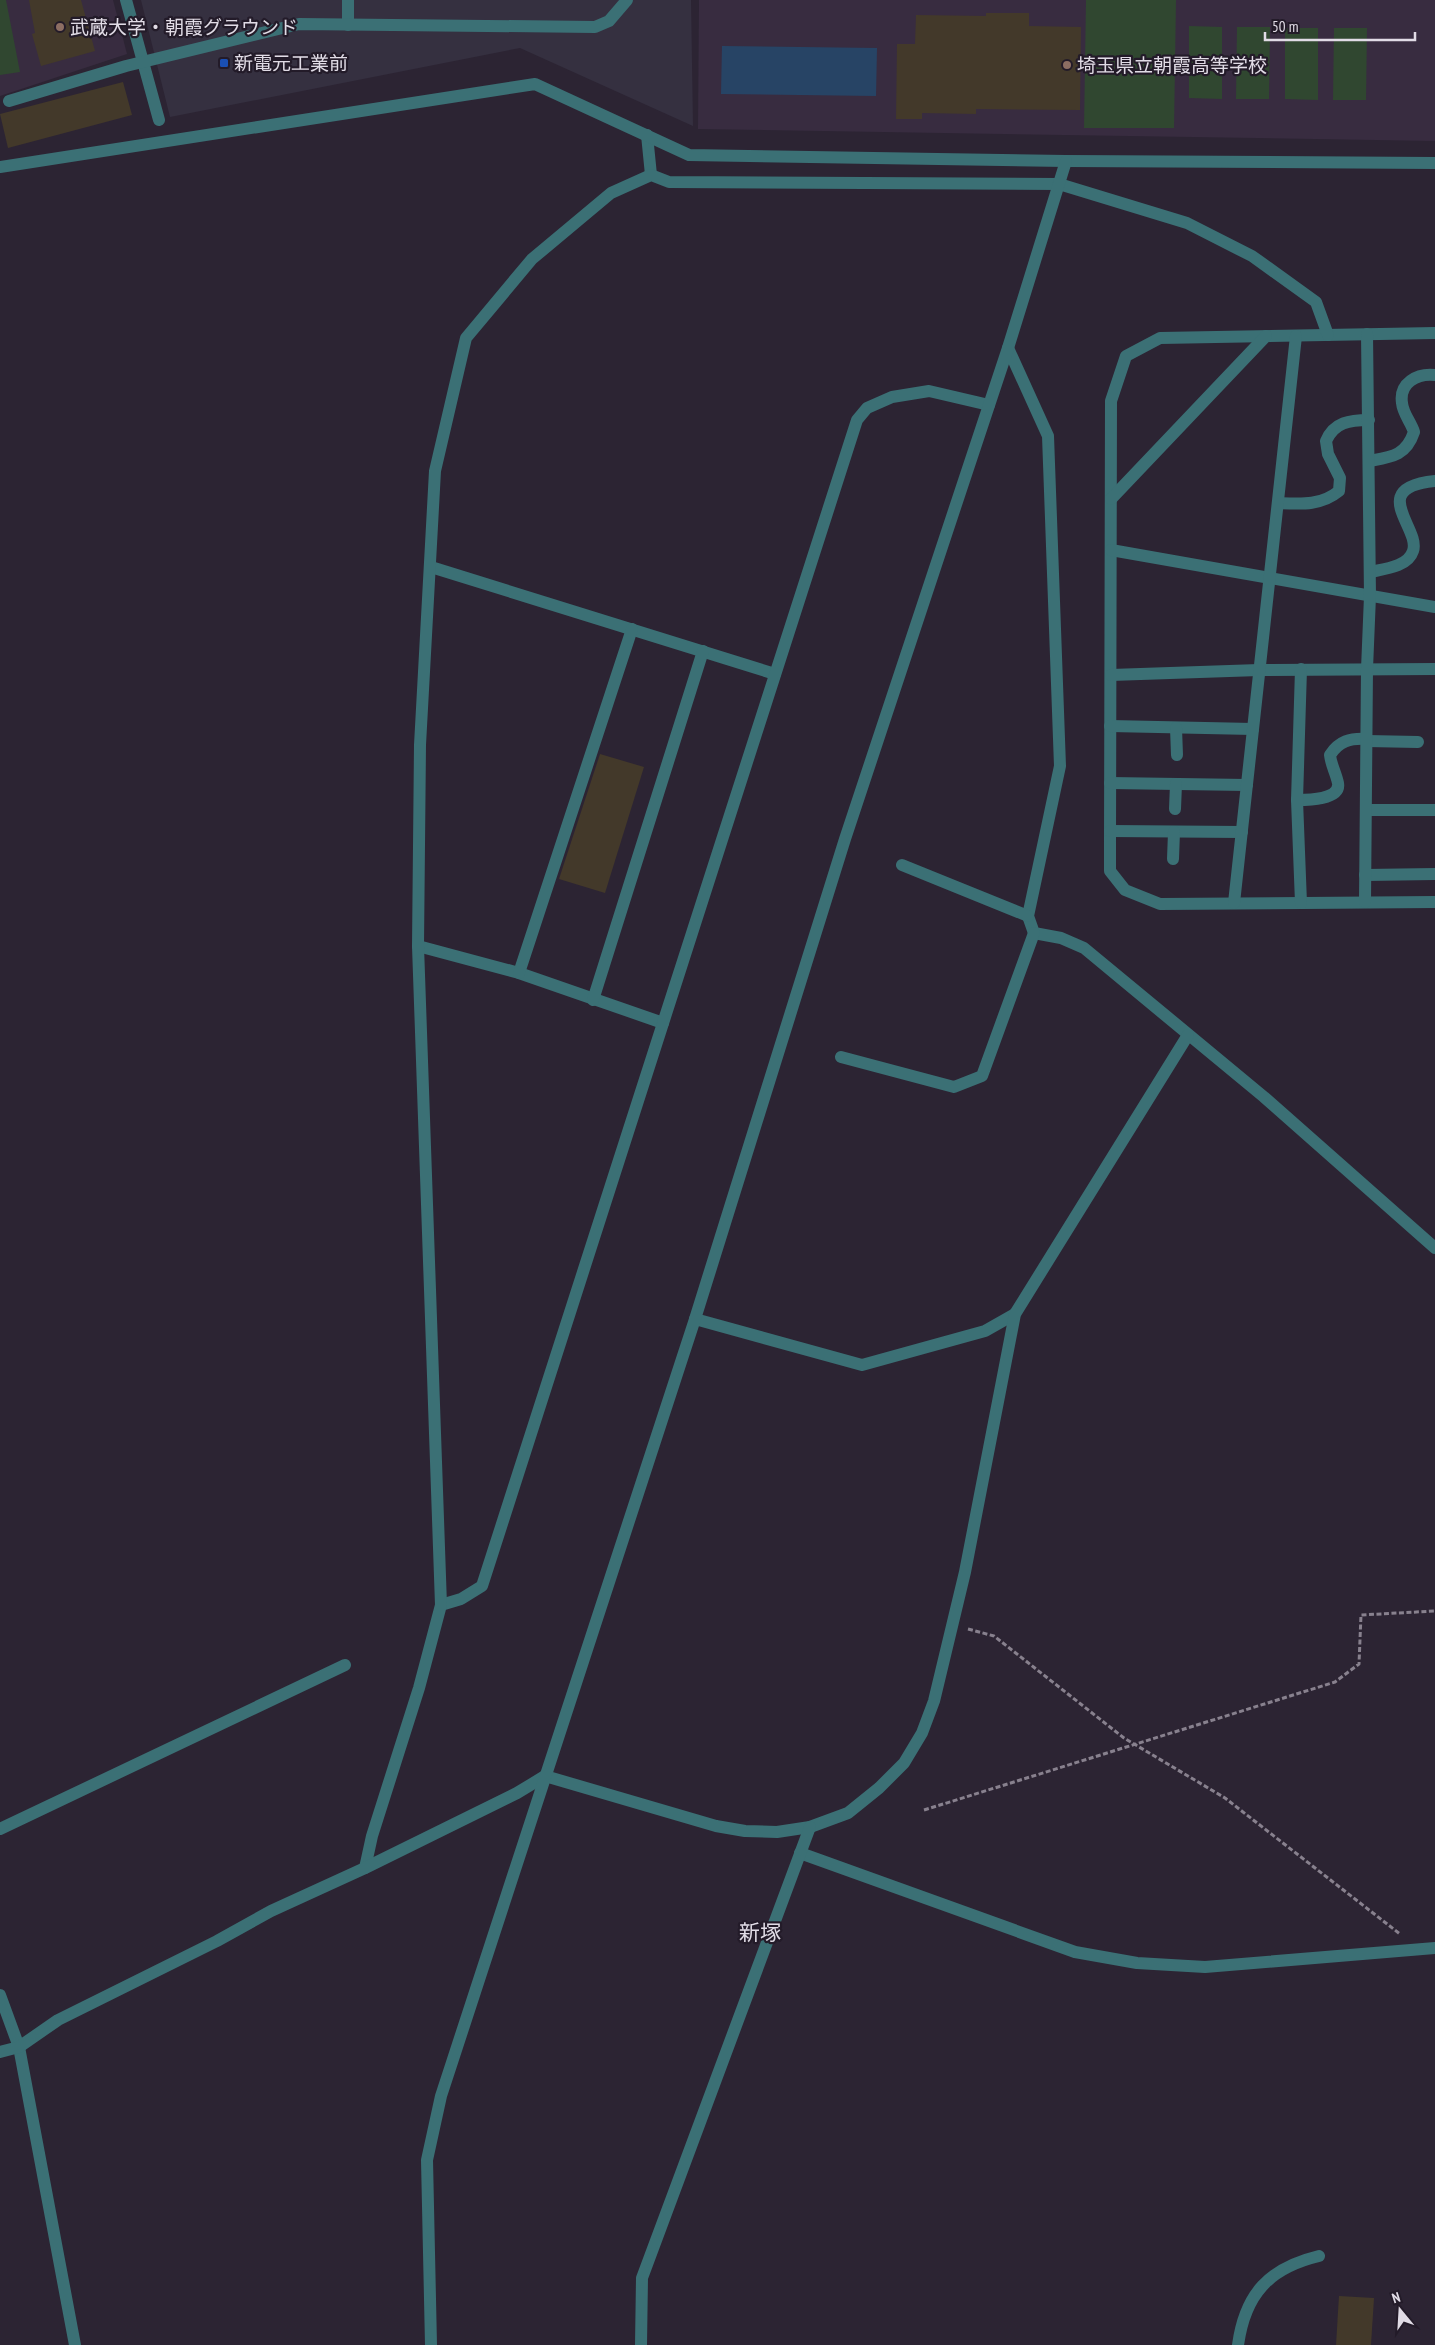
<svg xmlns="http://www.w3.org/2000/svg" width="1435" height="2345" font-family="'PT Sans Narrow','Noto Sans JP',sans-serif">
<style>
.industrial{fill:#353040}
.built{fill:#382c40}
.green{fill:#304730}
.water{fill:#274465}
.building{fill:#43392a}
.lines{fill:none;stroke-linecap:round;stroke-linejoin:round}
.path{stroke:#88818e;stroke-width:3;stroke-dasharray:5 2.5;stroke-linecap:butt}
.lane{stroke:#3b7075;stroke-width:12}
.education-dot{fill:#8d6e63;stroke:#231b29;stroke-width:2}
.transit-dot{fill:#1a4fb4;stroke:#231b29;stroke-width:2}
.labels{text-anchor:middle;stroke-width:4.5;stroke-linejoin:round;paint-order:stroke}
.poi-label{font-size:19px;fill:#e1dce6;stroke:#231b29;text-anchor:start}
.quarter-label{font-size:21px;fill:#e1dce6;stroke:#231b29}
</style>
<rect width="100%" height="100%" fill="#2c2433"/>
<path class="industrial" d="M141 0H691L693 126 520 48 170 117Z"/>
<g class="built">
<path d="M0 0H113L127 54 0 96Z"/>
<path d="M699 0H1435V141L698 129Z"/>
</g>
<g class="green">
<path d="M0 0H6L20 72 0 75Z"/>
<path d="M1086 0H1176L1174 128H1084Z"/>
<path d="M1189 26 1222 27V99L1189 98Z"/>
<path d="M1237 27H1270L1269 99H1236Z"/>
<path d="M1285 28H1318V100L1285 99Z"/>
<path d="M1334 28H1367L1366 100H1333Z"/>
</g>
<path class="water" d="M722 46 877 48 876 96 721 94Z"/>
<g class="building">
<path d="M29 0H81L95 51 41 66 32 34 35 33Z"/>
<path d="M986 13H1029V26L1081 27 1080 110 976 109V114L922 113V119H896L897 44H915L916 15 986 16Z"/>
<path d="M123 82 132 115 8 148 0 114Z"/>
<path d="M600 754 644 767 605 893 559 879Z"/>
<path d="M1339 2296 1374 2298 1371 2345H1336Z"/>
</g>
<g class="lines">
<g class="path">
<path d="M968 1629 994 1636 1124 1738 1225 1798 1400 1934"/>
<path d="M924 1810 1335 1682 1359 1664 1361 1615 1435 1611"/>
</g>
<g class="lane">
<path d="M126 0 159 120"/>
<path d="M348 0V25"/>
<path d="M9 101 126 66 299 24 595 27 609 21 627 0"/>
<path d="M647 135 651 175"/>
<path d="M0 167 535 84 689 155 1066 161 1435 163"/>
<path d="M1435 333 1160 338 1126 356 1111 401 1110 842V871L1125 890 1160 904 1435 902"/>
<path d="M1008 348 1048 436 1060 766 1028 916 1034 933 1061 938 1084 948 1264 1097 1435 1248"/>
<path d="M1369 461C1391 457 1406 456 1414 432 1411 422 1403 414 1402 403 1399 383 1417 373 1435 375"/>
<path d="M1111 499 1266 336"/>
<path d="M1278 503C1300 504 1321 506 1339 491L1340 478 1328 454 1326 441C1334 422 1350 420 1369 420"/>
<path d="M1111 550 1435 607"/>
<path d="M431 567 775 674"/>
<path d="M1370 572C1384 569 1408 567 1413 551 1421 528 1366 488 1435 481"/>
<path d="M1111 675 1259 670 1435 669"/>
<path d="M1110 726 1253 729"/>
<path d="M1176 728 1177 755"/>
<path d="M1367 741 1418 742"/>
<path d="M1110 783 1247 785"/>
<path d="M1297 800C1307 800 1341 800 1338 783 1336 773 1331 765 1330 755 1339 741 1350 738 1367 739"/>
<path d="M1175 809 1176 784"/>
<path d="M1366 810H1435"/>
<path d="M1110 831 1242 832"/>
<path d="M1173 859 1174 832"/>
<path d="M902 865 1028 916"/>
<path d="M1365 875 1435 874"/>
<path d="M1365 902 1367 669 1370 596 1367 334"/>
<path d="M1234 903 1296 336"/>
<path d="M1301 903 1297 800 1301 669"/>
<path d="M418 946 519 973 663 1023"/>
<path d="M519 973 632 629"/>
<path d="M593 1000 703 651"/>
<path d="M841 1057 954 1087 982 1076 1034 933"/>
<path d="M695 1319 862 1365 985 1331 1015 1314"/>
<path d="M441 1605 461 1599 482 1586 857 420 867 408 892 397 929 391 989 405"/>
<path d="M0 1829 345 1665"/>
<path d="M800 1853 1075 1952 1137 1963 1205 1967 1435 1948"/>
<path d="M365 1868 372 1836 419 1688 441 1605 418 946 420 745 435 471 466 338 532 259 611 193 651 175 669 182 1059 184 1187 223 1252 256 1316 302 1328 335"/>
<path d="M0 1995 19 2047 75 2345"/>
<path d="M0 2052 19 2047 58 2020 217 1941 271 1911 365 1868 517 1793 545 1776 716 1826 745 1831 777 1832 810 1827 848 1813 879 1788 904 1763 922 1733 934 1701 965 1572 1015 1314 1188 1035"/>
<path d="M431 2345 427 2160 441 2096 695 1319 845 839 1008 348 1066 161"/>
<path d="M641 2345 642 2278 810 1827"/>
<path d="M1238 2345C1245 2294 1269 2268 1319 2256"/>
</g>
</g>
<g class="education-dot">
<circle cx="60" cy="27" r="5"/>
<circle cx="1067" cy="65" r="5"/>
</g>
<rect class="transit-dot" x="219" y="58" width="10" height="10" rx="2.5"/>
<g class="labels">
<g class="poi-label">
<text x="70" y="34">武蔵大学・朝霞グラウンド</text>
<text x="234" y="70">新電元工業前</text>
<text x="1077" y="72">埼玉県立朝霞高等学校</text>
</g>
<g class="quarter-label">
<text x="760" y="1940">新塚</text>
</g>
</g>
<g transform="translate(1400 2310) rotate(342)" stroke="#231b29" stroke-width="4" paint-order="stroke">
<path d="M0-4L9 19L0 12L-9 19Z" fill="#e1dce6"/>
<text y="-8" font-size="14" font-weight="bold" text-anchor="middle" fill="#e1dce6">N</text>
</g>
<path d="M1265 32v8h150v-8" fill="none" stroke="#e1dce6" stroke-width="2.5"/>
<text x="1272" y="32" font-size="15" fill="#e1dce6" stroke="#231b29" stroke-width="4" paint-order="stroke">50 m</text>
</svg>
